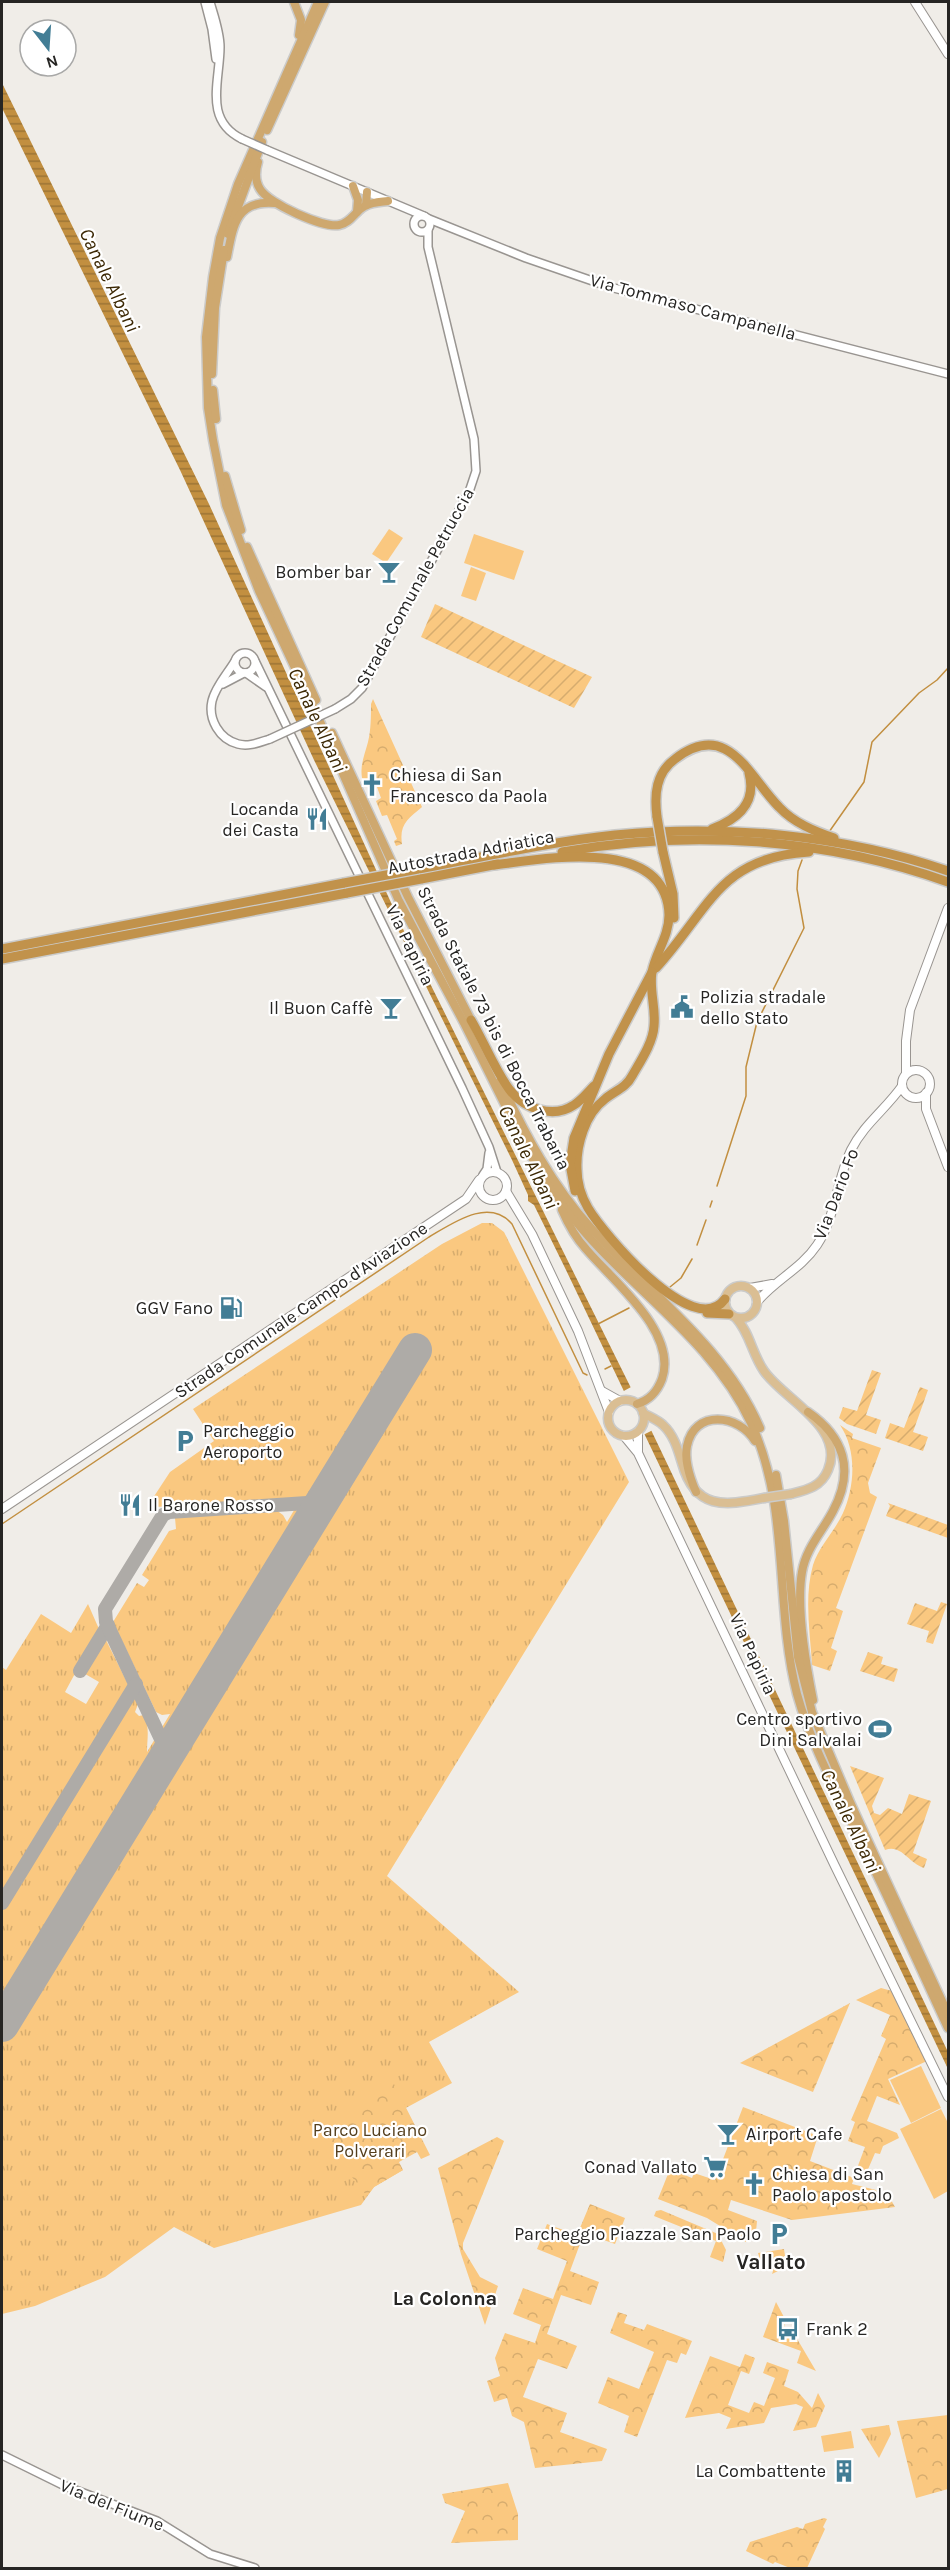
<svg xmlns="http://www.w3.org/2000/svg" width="950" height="2570" font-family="Karla,sans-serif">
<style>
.grass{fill:url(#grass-tufts)}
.park{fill:url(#park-crowns)}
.garden{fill:url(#garden-furrows)}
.pitch{fill:#fac880}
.water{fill:url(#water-rules)}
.pier{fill:#f0ede8}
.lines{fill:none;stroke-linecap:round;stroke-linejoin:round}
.stream{stroke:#c28f40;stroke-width:1.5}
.taxiway{stroke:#aeaba7;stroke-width:14}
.runway{stroke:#aeaba7;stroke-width:34}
.tertiary-casing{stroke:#999591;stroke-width:10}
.secondary-casing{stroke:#999591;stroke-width:10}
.primary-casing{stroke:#cbcbca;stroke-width:11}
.trunk-casing{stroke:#cbcbca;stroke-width:11}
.motorway-casing{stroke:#cbcbca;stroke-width:12}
.tertiary{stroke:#fff;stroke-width:7}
.secondary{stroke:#fff;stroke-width:8}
.primary{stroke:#dabe93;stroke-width:8}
.trunk{stroke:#cea86f;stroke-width:8}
.motorway{stroke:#c1924b;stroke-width:9}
.tertiary-bridge-casing{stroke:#999591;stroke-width:10;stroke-linecap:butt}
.primary-bridge-casing{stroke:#cbcbca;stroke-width:11;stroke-linecap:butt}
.motorway-bridge-casing{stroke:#cbcbca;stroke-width:12;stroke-linecap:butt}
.tertiary-bridge{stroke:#fff;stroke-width:7}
.primary-bridge{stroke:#dabe93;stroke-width:8}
.motorway-bridge{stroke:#c1924b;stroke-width:9}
.labels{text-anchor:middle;stroke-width:4.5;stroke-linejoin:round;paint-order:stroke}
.street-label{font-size:18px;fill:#262523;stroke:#fff}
.poi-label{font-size:18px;fill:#262523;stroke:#fff;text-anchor:end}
.park-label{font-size:18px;fill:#553f1d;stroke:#fff}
.water-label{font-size:20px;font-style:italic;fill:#3b2703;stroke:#fff}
.neighbourhood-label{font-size:20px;font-weight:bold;fill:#262523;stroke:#fff}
.quarter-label{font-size:21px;font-weight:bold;fill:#262523;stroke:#fff}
</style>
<defs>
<pattern id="grass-tufts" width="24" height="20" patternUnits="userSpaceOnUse" patternTransform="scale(1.5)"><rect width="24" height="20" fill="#fac880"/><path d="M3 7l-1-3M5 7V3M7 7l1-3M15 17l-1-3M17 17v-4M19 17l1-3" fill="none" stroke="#d6ac6e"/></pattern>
<pattern id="park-crowns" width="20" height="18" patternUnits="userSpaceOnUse" patternTransform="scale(1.5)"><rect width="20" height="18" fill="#fac880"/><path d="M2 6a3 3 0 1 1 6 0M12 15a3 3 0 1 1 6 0" fill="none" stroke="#d6ac6e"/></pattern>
<pattern id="garden-furrows" width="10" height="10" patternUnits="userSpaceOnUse" patternTransform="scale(1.5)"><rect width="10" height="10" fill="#fac880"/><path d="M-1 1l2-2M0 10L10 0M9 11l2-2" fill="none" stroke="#d6ac6e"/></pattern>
<pattern id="water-rules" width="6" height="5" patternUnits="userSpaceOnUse" patternTransform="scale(1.5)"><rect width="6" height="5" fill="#c28f40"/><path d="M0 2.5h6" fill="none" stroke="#9d7535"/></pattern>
</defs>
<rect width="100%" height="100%" fill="#f0ede8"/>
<g class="grass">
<path d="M482 1223H492L504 1232 629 1482 387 1876 519 1992 429 2042 452 2083 378 2123 376 2146 403 2170 374 2187 361 2205 214 2248 174 2227 105 2277 35 2306 2 2314V1667L6 1670 41 1614 71 1633 88 1604 99 1629 65 1692 86 1704 99 1682 80 1671 103 1634 138 1704 135 1712 139 1716 144 1715C150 1728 147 1739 147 1752L170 1714 162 1715 156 1712 113 1622 137 1583 144 1587 149 1580 142 1575 169 1531 176 1529 175 1518 276 1510 283 1515 287 1522 302 1497 156 1507 149 1504 170 1472 214 1441 193 1409 442 1244Z"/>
<path d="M661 2210 718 2234 726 2250 723 2262 710 2257 716 2241 654 2216 656 2211Z"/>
<path d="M889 2425 891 2434 879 2458 861 2429Z"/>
</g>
<g class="park">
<path d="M373 699 422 807C408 819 399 824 402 844L396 846 394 841 397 839 387 815 382 816 376 801 381 798 377 787 380 785 378 780 364 785C358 769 364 757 368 742 371 730 371 716 371 704Z"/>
<path d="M840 1425 853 1434 852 1438 881 1448 868 1483 870 1493 877 1497 836 1608 843 1611 831 1648 837 1651 830 1671 812 1665C810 1632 804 1597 813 1565 819 1546 835 1531 843 1513 855 1486 857 1450 840 1425Z"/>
<path d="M881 1988 892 1991 927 2061 888 2079 900 2105 877 2096 867 2121 897 2133 899 2138 883 2146 880 2154 875 2153 866 2174 856 2171 865 2147 848 2141 855 2122 851 2120 886 2039 881 2036 890 2015 856 2000Z"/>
<path d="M850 2003 813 2092 740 2063Z"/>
<path d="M385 2082 394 2084 396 2088 430 2155 421 2159 417 2152 399 2162 403 2170 374 2187 367 2196 319 2135Z"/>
<path d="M743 2107 818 2136 810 2161 854 2178 852 2184 876 2190 885 2204 891 2200 895 2207 792 2220 731 2200 728 2210 757 2221 756 2232 746 2242 707 2218 658 2199 670 2169 692 2178 694 2173 715 2180Z"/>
<path d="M497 2137 504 2141 463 2243V2249L480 2277 498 2286 485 2325 461 2254 438 2168Z"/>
<path d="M590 2204 625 2218 615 2244 584 2233 570 2271 599 2282 591 2305 561 2295 547 2334 577 2346 567 2369 538 2359 523 2397 567 2413 560 2432 607 2449 602 2461 535 2468 524 2422 512 2416 507 2398 494 2402 487 2381 500 2376 495 2358 505 2333 535 2343 541 2325 513 2314 523 2288 553 2299 567 2261 537 2249 547 2224 577 2235Z"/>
<path d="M784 2249 785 2256 781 2258 784 2268 772 2274 773 2271 769 2265 762 2266 758 2253Z"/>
<path d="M776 2302 785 2319 784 2328 788 2334 796 2337 816 2371 797 2363 801 2351 763 2337Z"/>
<path d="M618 2312 627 2315 624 2323 644 2330 647 2324 692 2341 686 2355 681 2353 677 2363 667 2360 637 2437 624 2432 629 2416 598 2403 608 2377 639 2389 654 2352 610 2333Z"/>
<path d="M745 2354 755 2358 749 2374 741 2371 728 2405 749 2413 754 2402 764 2406 775 2378 763 2373 767 2362 789 2370 784 2386 798 2392 812 2408 818 2393 825 2406 816 2427 793 2431 803 2407 796 2404 771 2408 764 2423 726 2429 731 2418 719 2413 685 2418 710 2356 740 2367Z"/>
<path d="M948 2415V2489L916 2498 897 2421Z"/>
<path d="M508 2483 518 2514V2540L451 2543 465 2511 445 2503 442 2494Z"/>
<path d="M824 2518 827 2519 823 2527 825 2529 807 2568H790L775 2562 773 2564 746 2551 750 2542 797 2527 803 2529 805 2524Z"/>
</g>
<g class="garden">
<path d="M435 604 592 677 574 708 421 637Z"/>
<path d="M872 1370 881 1373 866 1415 881 1420 876 1434 847 1424 839 1418 843 1407 857 1411Z"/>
<path d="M920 1387 928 1390 913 1432 928 1437 923 1451 885 1438 890 1423 904 1428Z"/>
<path d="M888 1503 948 1525V1538L886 1516 890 1506Z"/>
<path d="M941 1602 947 1604 933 1644 926 1642 929 1631 907 1624 915 1603 937 1611Z"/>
<path d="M868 1652 883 1657 881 1664 898 1669 894 1682 860 1671Z"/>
<path d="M850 1766 884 1778 872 1806 874 1813 880 1815 888 1808 902 1814 909 1794 931 1801 913 1853 927 1859 924 1868C908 1863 902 1844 885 1850Z"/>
</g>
<g class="pitch">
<path d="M389 529 403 538 386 563 372 554Z"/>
<path d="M474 534 524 551 514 580 464 563Z"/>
<path d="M471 567 486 573 476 601 461 596Z"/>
<path d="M831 1545 846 1550 837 1574 823 1569Z"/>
<path d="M921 2066 941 2108 911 2123 890 2080Z"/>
<path d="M941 2109 948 2123V2191L934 2199 900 2129Z"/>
<path d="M851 2431 854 2448 824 2452 821 2436Z"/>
</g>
<path class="water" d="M2 83 209 504 404 931 631 1388 948 2052V2069L566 1270 534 1205 528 1201V1195L512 1160 314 760 180 470 2 108Z"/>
<path class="pier" d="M633 1386 653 1430 641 1436 620 1393Z"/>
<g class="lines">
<g class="stream">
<path d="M829 832 864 782 872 742 919 693 937 680 948 668"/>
<path d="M717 1186 746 1096V1067L757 1022 804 928 797 889 798 871 802 860"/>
<path d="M710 1207 712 1201"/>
<path d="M697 1245 706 1220"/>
<path d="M670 1287 681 1278 692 1259"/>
<path d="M598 1324 629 1308"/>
<path d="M605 1369 611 1366"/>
<path d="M2 1524 429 1237C453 1223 489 1197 512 1224L583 1373 587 1375"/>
</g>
<g class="taxiway">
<path d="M80 1671 108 1625"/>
<path d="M168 1754 106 1622 105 1609 163 1515 169 1512 322 1502"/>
<path d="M2 1903 136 1684"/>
</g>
<path class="runway" d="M2 2025 415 1350"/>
<g class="tertiary-casing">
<g id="tertiary">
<path d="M205 2 212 29 216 59"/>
<path d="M210 2C214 16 220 32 220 47 220 81 203 120 242 139"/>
<path d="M267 150 424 216"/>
<circle cx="422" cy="224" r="8"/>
<path d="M429 219 526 258 610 287 948 374"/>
<circle cx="245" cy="663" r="10"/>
<path d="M235 661C228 673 215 687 212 701 208 719 219 739 238 744 249 747 260 742 270 739"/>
<path d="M255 661 462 1088 489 1147 497 1172"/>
<path d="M246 673 266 687"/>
<path d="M223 684 244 673"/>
<path d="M335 709 351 699 362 688 469 492 476 471 474 439 428 247V230"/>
<path d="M483 1175 487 1169 489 1153"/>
<path d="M2 2455 65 2486 157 2521 210 2554 255 2568"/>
</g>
</g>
<g class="secondary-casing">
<g id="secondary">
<path d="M915 2 948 54"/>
<circle cx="916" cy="1084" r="14"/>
<path d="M906 1073V1041L910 1010 948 908"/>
<path d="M926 1093V1109L948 1167"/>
<circle cx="493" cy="1186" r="14"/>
<path d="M506 1191 532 1234 578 1331 609 1412"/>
<path d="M750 1288 772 1284"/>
<path d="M757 1302C775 1280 801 1269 817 1245 836 1217 836 1181 851 1150 864 1124 886 1109 902 1086"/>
<path d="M602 1391 620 1401"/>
<path d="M624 1436 638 1453 834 1864 948 2097"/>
<path d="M638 1451V1432"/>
<path d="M2 1509 466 1199 479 1180"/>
</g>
</g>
<g class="primary-casing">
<g id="primary">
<circle cx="741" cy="1302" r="16"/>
<path d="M736 1318C750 1333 752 1354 764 1371 783 1399 846 1427 828 1470 821 1487 807 1490 791 1494"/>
<circle cx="626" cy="1418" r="18"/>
<path d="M643 1413C650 1417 658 1420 663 1425 674 1435 678 1450 682 1463 695 1510 724 1506 764 1498"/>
</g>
</g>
<g class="trunk-casing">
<g id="trunk">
<path d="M294 2 301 20 299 35"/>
<path d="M318 2 238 184 220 238 213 277 206 337 208 408 213 440 226 505 259 591 318 717 399 901 464 1023 527 1149C548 1186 571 1219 601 1250 654 1305 718 1352 751 1423 791 1509 774 1605 797 1694 812 1748 840 1797 863 1846 893 1907 920 1968 948 2028"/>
<path d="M267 130 325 2"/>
<path d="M258 162C255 172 255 181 260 189 269 204 323 228 339 225 351 223 355 211 365 206 372 202 380 202 388 201"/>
<path d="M353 186 358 200 357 212"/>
<path d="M366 205 367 192"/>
<path d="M228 234 262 142"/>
<path d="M227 257C233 226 236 200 274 203"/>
<path d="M212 374 215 308 224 250"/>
<path d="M213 390 216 419"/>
<path d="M225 476 241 530"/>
<path d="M247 547 316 700"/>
<path d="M332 733 408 897 474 1026"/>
<path d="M500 1081C525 1134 552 1185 591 1228 649 1293 725 1346 760 1428"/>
<path d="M562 1210C568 1224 576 1238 586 1249 613 1281 678 1332 662 1379 657 1392 650 1400 637 1404"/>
<path d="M808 1412C844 1437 855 1470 833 1511 822 1532 806 1548 802 1572 796 1606 806 1665 813 1700"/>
<path d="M776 1475 784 1521 798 1657 812 1712 850 1802 948 2014"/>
<path d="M696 1492C690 1478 684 1461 687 1446 694 1409 739 1414 755 1441"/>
</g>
</g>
<g class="motorway-casing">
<g id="motorway">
<path d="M657 817C654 794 656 773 675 759 728 718 749 777 779 807 794 823 814 831 834 838"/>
<path d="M712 829C738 819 757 803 749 773"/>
<path d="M562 852C690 829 825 838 948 882"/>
<path d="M663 852 673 894 674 918"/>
<path d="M494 865C543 859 667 835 669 915 669 936 656 952 652 972 649 990 656 1008 654 1026 653 1043 640 1062 632 1076 626 1088 614 1091 605 1099 585 1114 576 1145 577 1169 577 1182 581 1196 588 1208 603 1233 694 1342 725 1299"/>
<path d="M418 869C483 857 549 842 615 835 726 824 844 835 948 871"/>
<path d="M421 879 498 864"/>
<path d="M2 949 344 883"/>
<path d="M2 959 347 893"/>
<path d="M656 968C709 910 719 857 809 852"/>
<path d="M471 1020C484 1042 495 1070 509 1089 524 1109 553 1119 574 1105 582 1100 588 1092 594 1086"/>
<path d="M575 1191 570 1164 574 1138 609 1054 652 972"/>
<path d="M707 1313 729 1314"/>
</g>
</g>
<use href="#tertiary" class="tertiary"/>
<use href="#secondary" class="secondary"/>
<use href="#primary" class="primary"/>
<use href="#trunk" class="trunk"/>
<use href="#motorway" class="motorway"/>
<g class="tertiary-bridge-casing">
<g id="tertiary-bridge">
<path d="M242 139 267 150"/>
<path d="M270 739 335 709"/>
</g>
</g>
<g class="primary-bridge-casing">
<path id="primary-bridge" d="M764 1498 791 1494"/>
</g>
<g class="motorway-bridge-casing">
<g id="motorway-bridge">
<path d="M657 817 663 852"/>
<path d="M344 883 418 869"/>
<path d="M347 893 421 879"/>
</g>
</g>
<use href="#tertiary-bridge" class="tertiary-bridge"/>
<use href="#primary-bridge" class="primary-bridge"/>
<use href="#motorway-bridge" class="motorway-bridge"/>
</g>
<defs>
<g id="bar-bare" transform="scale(1.8)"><path d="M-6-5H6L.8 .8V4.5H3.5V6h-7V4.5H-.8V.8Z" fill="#427d95" stroke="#fff" stroke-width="2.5" paint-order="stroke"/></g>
<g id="church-bare" transform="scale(1.8)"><path d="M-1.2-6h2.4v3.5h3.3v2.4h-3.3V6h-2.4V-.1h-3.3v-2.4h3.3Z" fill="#427d95" stroke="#fff" stroke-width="2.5" paint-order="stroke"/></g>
<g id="restaurant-bare" transform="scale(1.8)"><path d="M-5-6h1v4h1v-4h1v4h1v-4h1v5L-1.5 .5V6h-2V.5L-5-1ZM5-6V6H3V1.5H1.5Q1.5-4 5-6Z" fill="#427d95" stroke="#fff" stroke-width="2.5" paint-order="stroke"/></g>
<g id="civic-bare" transform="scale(1.8)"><path d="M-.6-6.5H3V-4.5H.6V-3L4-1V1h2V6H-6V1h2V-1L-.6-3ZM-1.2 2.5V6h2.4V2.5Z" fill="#427d95" stroke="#fff" stroke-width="2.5" paint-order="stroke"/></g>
<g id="fuel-bare" transform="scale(1.8)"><path d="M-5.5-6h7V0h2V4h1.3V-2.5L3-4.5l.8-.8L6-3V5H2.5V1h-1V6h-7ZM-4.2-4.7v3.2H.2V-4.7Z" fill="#427d95" stroke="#fff" stroke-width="2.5" paint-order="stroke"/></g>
<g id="parking-bare" transform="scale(1.8)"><path d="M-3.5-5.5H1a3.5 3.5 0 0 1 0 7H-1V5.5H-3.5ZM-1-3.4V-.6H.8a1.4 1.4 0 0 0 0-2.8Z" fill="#427d95" stroke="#fff" stroke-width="2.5" paint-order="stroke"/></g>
<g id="stadium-bare" transform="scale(1.8)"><path d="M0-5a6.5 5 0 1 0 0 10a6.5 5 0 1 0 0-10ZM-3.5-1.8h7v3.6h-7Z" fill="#427d95" stroke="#fff" stroke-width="2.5" paint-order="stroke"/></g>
<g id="supermarket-bare" transform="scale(1.8)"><path d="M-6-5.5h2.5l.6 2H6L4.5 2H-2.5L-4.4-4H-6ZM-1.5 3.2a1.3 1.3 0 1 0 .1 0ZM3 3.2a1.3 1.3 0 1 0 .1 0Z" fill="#427d95" stroke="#fff" stroke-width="2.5" paint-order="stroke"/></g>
<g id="bus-bare" transform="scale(1.8)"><path d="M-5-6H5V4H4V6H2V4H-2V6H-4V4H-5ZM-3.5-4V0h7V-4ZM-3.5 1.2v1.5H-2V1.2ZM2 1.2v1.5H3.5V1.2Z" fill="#427d95" stroke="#fff" stroke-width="2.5" paint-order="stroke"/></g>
<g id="building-bare" transform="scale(1.8)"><path d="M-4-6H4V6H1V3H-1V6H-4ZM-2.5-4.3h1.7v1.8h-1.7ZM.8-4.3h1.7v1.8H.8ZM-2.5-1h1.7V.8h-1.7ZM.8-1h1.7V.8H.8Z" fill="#427d95" stroke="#fff" stroke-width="2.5" paint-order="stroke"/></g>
</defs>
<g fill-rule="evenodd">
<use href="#bar-bare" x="389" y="572"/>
<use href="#church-bare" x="372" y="785"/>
<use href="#restaurant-bare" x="317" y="819"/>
<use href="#civic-bare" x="682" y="1007"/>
<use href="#bar-bare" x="391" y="1008"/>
<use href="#fuel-bare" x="231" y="1308"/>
<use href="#parking-bare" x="185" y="1441"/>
<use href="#restaurant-bare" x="130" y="1505"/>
<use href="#stadium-bare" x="880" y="1729"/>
<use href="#bar-bare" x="728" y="2134"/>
<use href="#supermarket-bare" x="715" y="2167"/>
<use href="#church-bare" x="754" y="2184"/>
<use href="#parking-bare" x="779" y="2234"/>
<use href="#bus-bare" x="788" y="2329"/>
<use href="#building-bare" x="844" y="2471"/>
</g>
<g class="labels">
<g class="street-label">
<text transform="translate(693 307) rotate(15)" y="6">Via Tommaso Campanella</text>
<text transform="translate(415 587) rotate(-61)" y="6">Strada Comunale Petruccia</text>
<text transform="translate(471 852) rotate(-11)" y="6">Autostrada Adriatica</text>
<text transform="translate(410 945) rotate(64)" y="6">Via Papiria</text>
<text transform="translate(494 1028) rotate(63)" y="6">Strada Statale 73 bis di Bocca Trabaria</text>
<text transform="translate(836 1194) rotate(-69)" y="6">Via Dario Fo</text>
<text transform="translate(301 1310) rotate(-34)" y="6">Strada Comunale Campo d'Aviazione</text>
<text transform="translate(753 1654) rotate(65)" y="6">Via Papiria</text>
<text transform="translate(112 2505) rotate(22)" y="6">Via del Fiume</text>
</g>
<g class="poi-label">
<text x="371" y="578">Bomber bar</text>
<text x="390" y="781" text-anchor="start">Chiesa di San<tspan x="390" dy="21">Francesco da Paola</tspan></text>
<text x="299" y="815">Locanda<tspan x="299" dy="21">dei Casta</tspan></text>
<text x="700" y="1003" text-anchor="start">Polizia stradale<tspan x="700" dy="21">dello Stato</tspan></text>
<text x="373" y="1014">Il Buon Caffè</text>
<text x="213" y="1314">GGV Fano</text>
<text x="203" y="1437" text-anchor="start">Parcheggio<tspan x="203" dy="21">Aeroporto</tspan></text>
<text x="148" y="1511" text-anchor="start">Il Barone Rosso</text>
<text x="862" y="1725">Centro sportivo<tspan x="862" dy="21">Dini Salvalai</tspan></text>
<text x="746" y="2140" text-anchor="start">Airport Cafe</text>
<text x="697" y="2173">Conad Vallato</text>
<text x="772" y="2180" text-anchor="start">Chiesa di San<tspan x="772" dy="21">Paolo apostolo</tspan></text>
<text x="761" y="2240">Parcheggio Piazzale San Paolo</text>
<text x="806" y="2335" text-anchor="start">Frank 2</text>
<text x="826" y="2477">La Combattente</text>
</g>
<g class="park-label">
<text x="370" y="2136">Parco Luciano<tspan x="370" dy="21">Polverari</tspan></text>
</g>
<g class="water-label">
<text transform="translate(110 280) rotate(64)" y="7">Canale Albani</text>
<text transform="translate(318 720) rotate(65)" y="7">Canale Albani</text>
<text transform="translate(529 1157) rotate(64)" y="7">Canale Albani</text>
<text transform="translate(851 1821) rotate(64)" y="7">Canale Albani</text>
</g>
<g class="neighbourhood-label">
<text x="445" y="2305">La Colonna</text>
</g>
<g class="quarter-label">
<text x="771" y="2269">Vallato</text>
</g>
</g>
<rect width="950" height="2570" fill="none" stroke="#262523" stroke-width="6"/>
<g transform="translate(48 48) rotate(163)"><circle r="28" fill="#ffffff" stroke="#a8a8a7" stroke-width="1.5"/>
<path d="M0-4.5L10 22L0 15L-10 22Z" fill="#427d95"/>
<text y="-9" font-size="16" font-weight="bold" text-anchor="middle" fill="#262523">N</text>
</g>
</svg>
